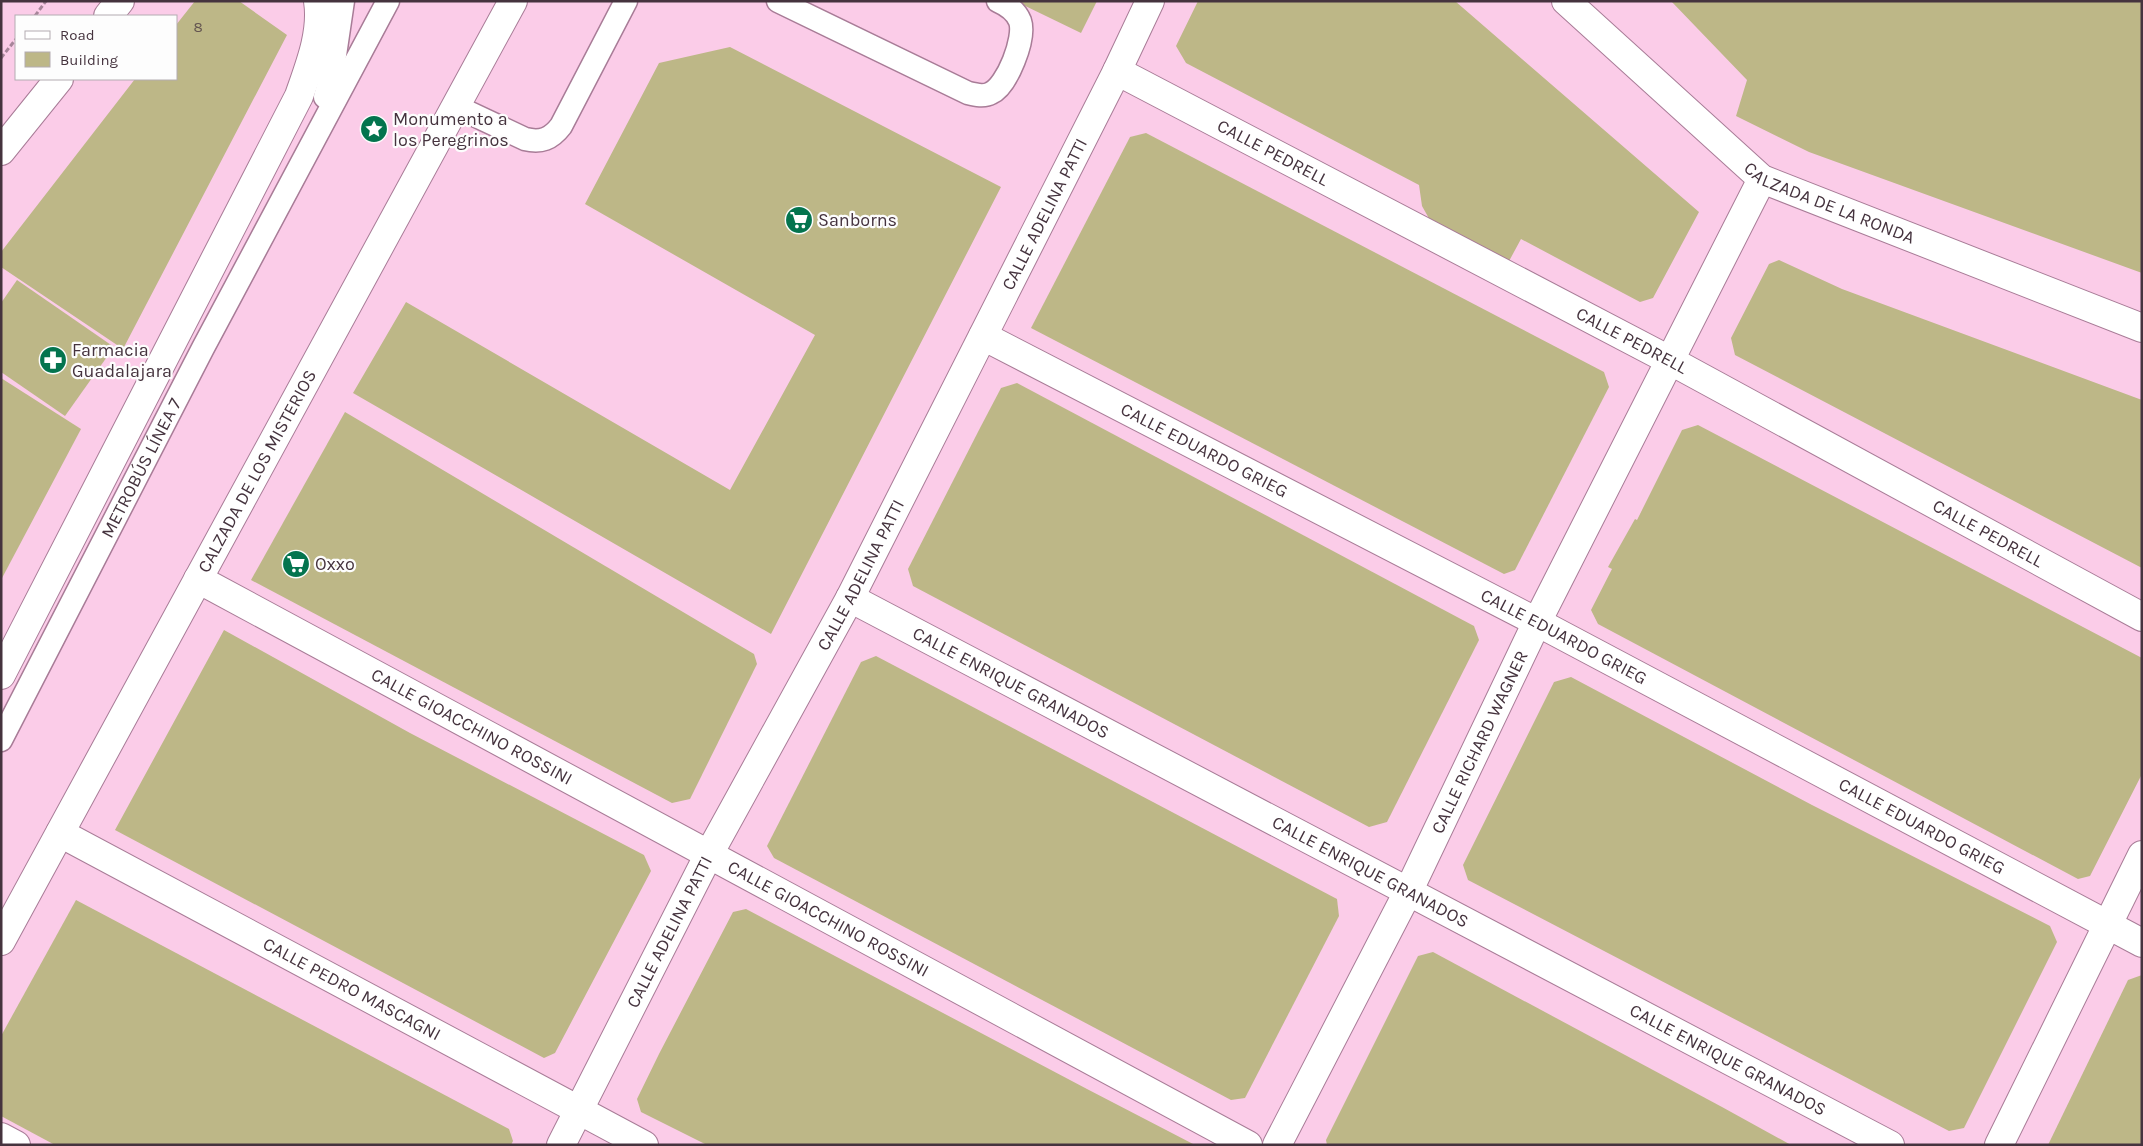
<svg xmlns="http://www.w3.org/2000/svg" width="2143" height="1146" font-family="Karla,sans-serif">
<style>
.building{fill:#bdb787}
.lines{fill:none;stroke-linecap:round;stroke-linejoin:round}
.service-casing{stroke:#a87c97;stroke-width:25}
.minor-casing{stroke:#a87c97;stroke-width:30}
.tertiary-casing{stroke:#a87c97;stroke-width:30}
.secondary-casing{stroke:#a87c97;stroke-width:30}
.path{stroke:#a7859a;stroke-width:3;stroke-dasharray:5 2.5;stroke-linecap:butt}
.service{stroke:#fff;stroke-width:22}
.minor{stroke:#fff;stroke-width:28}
.tertiary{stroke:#fff;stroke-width:28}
.secondary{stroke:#fff;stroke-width:28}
.labels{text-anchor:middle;stroke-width:4.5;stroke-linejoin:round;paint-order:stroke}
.number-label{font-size:15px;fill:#635450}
.poi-label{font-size:18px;fill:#45333e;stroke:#fdfdfd;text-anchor:start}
.street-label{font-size:18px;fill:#45333e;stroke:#fdfdfd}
</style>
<rect width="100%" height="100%" fill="#fbcce8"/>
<g class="building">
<path d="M195 1H239L287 35 123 349 1 267V252L135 79H176V25Z"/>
<path d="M1015 1H1097L1081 33Z"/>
<path d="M1198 1H1455L1699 212 1653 298 1640 302 1521 239 1508 263 1431 222 1422 206 1419 185 1186 63 1176 46Z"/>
<path d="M1671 1H2142V273L1809 152 1736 116 1747 80Z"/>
<path d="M730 47 1001 187 771 634 353 393 406 302 730 490 815 335 585 204 659 63Z"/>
<path d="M1146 133 1604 372 1609 387 1515 570 1504 574 1031 328 1130 137Z"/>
<path d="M1779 260 1842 289 2142 400V568L1735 355 1731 338 1769 264Z"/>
<path d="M17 280 114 347 65 416 1 372V303Z"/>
<path d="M1 378 81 429 1 580Z"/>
<path d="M1017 383 1474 626 1479 640 1387 822 1369 827 913 586 908 569 980 428 1001 388Z"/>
<path d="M345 412 754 654 757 664 690 799 672 803 251 580Z"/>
<path d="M1698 425 2142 658V774L2090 876 2078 879 1598 624 1591 610 1612 569 1608 567 1635 519 1637 520 1682 430Z"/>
<path d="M224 630 410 733 644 855 651 871 555 1053 544 1058 115 830Z"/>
<path d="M876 656 1337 899 1339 916 1245 1098 1231 1100 774 858 767 846 861 662Z"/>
<path d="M1571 677 1812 805 2050 926 2057 942 1964 1128 1949 1131 1468 880 1463 865 1554 682Z"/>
<path d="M76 900 509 1129 513 1141 511 1145H55L1 1116V1036Z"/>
<path d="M746 909 1087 1089 1195 1145H707L641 1112 637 1099 659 1054 733 912Z"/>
<path d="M1433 952 1722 1107 1791 1145H1327L1326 1140 1418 956Z"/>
<path d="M2142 975V1145H2048L2128 980Z"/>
</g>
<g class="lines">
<g class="service-casing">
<g id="service">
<path d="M778 1 968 93C976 95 984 97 991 93 1007 86 1026 38 1020 21 1016 11 1007 5 998 1"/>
<path d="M325 97 333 69 343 1"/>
<path d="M455 106 525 139C541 143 551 139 561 126L626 1"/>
<path id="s1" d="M1 740 203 348 388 1"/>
</g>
</g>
<g class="minor-casing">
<g id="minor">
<path id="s2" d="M1117 71 1671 361 2142 617"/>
<path id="s3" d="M983 336 1537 622 2142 943"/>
<path id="s4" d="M198 579 1248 1145"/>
<path id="s5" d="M850 598 1890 1145"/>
<path d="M1 675 299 96C309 67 323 33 318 1"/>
<path id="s6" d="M60 833 644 1145"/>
<path d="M1 1137 16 1145"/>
<path id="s7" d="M561 1145 709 854 850 598 1117 71 1150 1"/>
<path id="s8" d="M1277 1145 1409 890 1537 622 1762 179"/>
</g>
</g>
<g class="tertiary-casing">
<g id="tertiary">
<path id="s9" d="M1566 1 1762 179 2142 328"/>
<path d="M1999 1145 2142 855"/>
</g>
</g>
<g class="secondary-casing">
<g id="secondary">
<path d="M108 16 120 1"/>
<path d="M1 151 59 79"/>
<path id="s10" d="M1 941 513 1"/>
</g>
</g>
<g class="path">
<path d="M35 16 46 1"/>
<path d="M1 58 16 39"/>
</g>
<use href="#service" class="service"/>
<use href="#minor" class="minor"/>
<use href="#tertiary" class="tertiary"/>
<use href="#secondary" class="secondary"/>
</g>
<defs>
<g id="sight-disc" transform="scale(1.4375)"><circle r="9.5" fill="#04744e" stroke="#fdfdfd"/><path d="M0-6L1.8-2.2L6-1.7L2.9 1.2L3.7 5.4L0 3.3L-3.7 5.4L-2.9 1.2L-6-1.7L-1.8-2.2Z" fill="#fff"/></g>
<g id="supermarket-disc" transform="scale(1.4375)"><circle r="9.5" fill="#04744e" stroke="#fdfdfd"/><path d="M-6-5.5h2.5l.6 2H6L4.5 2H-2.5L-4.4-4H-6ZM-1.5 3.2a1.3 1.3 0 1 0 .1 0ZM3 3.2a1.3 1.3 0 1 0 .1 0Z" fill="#fff"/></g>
<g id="pharmacy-disc" transform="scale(1.4375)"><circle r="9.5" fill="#04744e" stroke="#fdfdfd"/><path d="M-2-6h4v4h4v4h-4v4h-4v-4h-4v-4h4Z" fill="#fff"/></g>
</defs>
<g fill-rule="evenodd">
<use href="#sight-disc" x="374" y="129"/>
<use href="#supermarket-disc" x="799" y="220"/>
<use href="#pharmacy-disc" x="53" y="360"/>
<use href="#supermarket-disc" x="296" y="564"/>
</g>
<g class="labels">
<g class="number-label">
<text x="198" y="32">8</text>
</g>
<g class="poi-label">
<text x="393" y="125">Monumento a<tspan x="393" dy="21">los Peregrinos</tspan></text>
<text x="818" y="226">Sanborns</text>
<text x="72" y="356">Farmacia<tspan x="72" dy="21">Guadalajara</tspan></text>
<text x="315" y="570">Oxxo</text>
</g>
<g class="street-label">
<text dy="6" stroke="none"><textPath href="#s2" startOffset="176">CALLE PEDRELL</textPath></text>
<text dy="6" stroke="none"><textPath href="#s9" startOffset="336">CALZADA DE LA RONDA</textPath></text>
<text dy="6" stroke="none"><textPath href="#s7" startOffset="1049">CALLE ADELINA PATTI</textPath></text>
<text dy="6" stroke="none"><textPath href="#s2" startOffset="581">CALLE PEDRELL</textPath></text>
<text dy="6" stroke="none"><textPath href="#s3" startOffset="249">CALLE EDUARDO GRIEG</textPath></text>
<text dy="6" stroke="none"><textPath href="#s1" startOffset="306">METROBÚS LÍNEA 7</textPath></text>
<text dy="6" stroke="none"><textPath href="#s10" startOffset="535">CALZADA DE LOS MISTERIOS</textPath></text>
<text dy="6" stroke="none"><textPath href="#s2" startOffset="986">CALLE PEDRELL</textPath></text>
<text dy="6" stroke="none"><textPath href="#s7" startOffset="644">CALLE ADELINA PATTI</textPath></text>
<text dy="6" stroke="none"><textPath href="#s3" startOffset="654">CALLE EDUARDO GRIEG</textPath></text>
<text dy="6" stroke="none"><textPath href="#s5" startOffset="182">CALLE ENRIQUE GRANADOS</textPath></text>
<text dy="6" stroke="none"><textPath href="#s4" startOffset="311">CALLE GIOACCHINO ROSSINI</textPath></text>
<text dy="6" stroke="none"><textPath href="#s8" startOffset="451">CALLE RICHARD WAGNER</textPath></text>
<text dy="6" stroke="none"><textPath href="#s3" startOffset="1059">CALLE EDUARDO GRIEG</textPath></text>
<text dy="6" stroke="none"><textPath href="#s5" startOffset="588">CALLE ENRIQUE GRANADOS</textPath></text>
<text dy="6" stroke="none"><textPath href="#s4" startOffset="716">CALLE GIOACCHINO ROSSINI</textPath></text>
<text dy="6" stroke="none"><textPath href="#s7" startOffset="239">CALLE ADELINA PATTI</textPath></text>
<text dy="6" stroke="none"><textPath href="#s6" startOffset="331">CALLE PEDRO MASCAGNI</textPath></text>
<text dy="6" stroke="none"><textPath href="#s5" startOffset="992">CALLE ENRIQUE GRANADOS</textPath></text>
</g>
</g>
<rect width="2143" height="1146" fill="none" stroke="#45333e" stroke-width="5"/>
<rect x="15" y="15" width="162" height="65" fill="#fdfdfd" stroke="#b3acb1"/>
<rect x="25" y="31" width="25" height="8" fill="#ffffff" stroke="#b3acb1"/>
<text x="60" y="40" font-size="15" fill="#45333e">Road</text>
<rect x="25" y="52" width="25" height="15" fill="#bdb787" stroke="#b3acb1"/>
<text x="60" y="65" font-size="15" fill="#45333e">Building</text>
</svg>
